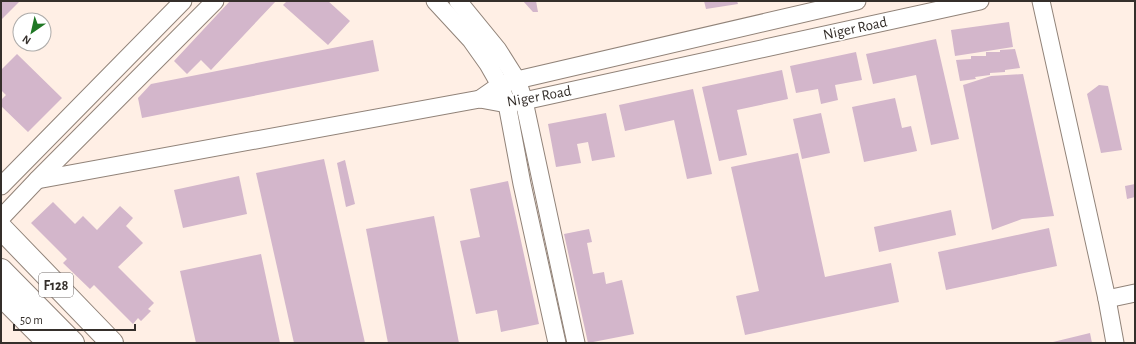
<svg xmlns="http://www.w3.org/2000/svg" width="1136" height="344" font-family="'Alegreya Sans',sans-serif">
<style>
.building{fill:#d3b6cb}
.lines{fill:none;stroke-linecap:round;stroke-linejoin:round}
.street-casing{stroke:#918379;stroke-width:19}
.primary-casing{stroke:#918379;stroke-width:24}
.street{stroke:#fff;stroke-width:17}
.primary{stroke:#fff;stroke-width:22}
.labels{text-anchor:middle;stroke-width:3.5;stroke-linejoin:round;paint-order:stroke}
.shield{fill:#fff;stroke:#726d6b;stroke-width:1}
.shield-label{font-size:14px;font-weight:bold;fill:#352f2b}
.street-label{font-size:15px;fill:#352f2b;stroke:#fff}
</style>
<rect width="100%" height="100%" fill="#ffefe5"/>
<g class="building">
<path d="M1 1H20L2 19 1 18Z"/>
<path d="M230 1H276L211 70 201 60 187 74 174 61Z"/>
<path d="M287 1H328L350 21 328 45 283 5Z"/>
<path d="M523 1H536L538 12H533Z"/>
<path d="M704 1H737L738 4 706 9Z"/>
<path d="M1009 22 1013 47 955 56 951 30Z"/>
<path d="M936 39 959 139 931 145 916 75 873 84 866 54Z"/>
<path d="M373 40 379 71 142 118 138 98 151 84Z"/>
<path d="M1015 49 1020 68 1005 70V72L990 73V75L975 77 976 79 960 81 956 60 971 59V56H986V52H1000V50Z"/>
<path d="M856 52 862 80 835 85 838 100 821 104 818 89 796 93 790 66Z"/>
<path d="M17 54 62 98 28 132 1 106V100L6 95 1 90V70Z"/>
<path d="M782 70 788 99 737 110 747 155 719 161 702 87Z"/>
<path d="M1023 74 1054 216 1022 219 992 230 963 85 991 76Z"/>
<path d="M1099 85 1108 86 1122 150 1101 153 1087 94Z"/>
<path d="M693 89 712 174 687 179 674 120 625 131 619 105Z"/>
<path d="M895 98 902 128 911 126 917 151 864 162 852 107Z"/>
<path d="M606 113 615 157 592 161 588 142 577 144 581 163 556 167 548 124Z"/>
<path d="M821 113 830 153 802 159 793 119Z"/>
<path d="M798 153 825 277 891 263 899 302 745 335 736 296 759 291 731 167Z"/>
<path d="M324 159 365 343H294L256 173Z"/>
<path d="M345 160 355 204 346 207 337 163Z"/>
<path d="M239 176 247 214 183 228 174 190Z"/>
<path d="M508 181 539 324 501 332 497 310 476 314 460 241 480 237 470 189Z"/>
<path d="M1135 184V197L1127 199 1125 186Z"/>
<path d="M53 202 75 224 83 216 97 230 120 206 133 218 126 226 143 243 118 267 154 303 148 309 151 311 141 321 138 318 133 324 94 285 90 289 63 263 67 259 31 223Z"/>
<path d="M951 210 956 235 879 252 874 227Z"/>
<path d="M434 216 459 343H388L366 229Z"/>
<path d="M1049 228 1057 266 946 290 938 252Z"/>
<path d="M589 229 592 242 587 243 593 274 604 272 606 284 622 280 634 334 588 343 564 234Z"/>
<path d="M261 254 280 343H196L180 271Z"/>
<path d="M1090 333 1092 343H1053V342Z"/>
</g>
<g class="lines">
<g class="street-casing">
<g id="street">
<path d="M435 1 471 40 488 64 500 85 507 104 522 184 557 343"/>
<path d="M458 1 498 50 517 80 524 101 576 343"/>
<path d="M1041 1 1107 299 1115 343"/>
<path d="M480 99 500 85 517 80 857 1"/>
<path d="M37 180 480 99 507 104 524 101 980 1"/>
<path d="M1 186 183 1"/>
<path d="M1 218 37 180 215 1"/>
<path d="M1107 299 1135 293"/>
</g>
</g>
<g class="primary-casing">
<g id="primary">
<path d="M1 228 112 343"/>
<path d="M1 270 73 343"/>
<path d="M1 295 49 343"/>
</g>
</g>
<use href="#street" class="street"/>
<use href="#primary" class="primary"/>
</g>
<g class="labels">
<rect class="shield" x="39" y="273" width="34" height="24" rx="3"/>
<g class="shield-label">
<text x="56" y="290">F128</text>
</g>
<g class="street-label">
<text transform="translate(855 28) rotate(-12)" y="5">Niger Road</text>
<text transform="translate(539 96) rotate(-10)" y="5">Niger Road</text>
</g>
</g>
<rect width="1136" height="344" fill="none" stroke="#352f2b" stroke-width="4"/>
<g transform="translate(32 32) rotate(214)"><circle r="19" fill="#ffffff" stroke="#aeacaa"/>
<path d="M0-3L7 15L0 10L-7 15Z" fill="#1f7724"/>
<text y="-6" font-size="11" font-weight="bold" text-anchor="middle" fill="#352f2b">N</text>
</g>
<path d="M14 324v6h121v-6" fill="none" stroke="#352f2b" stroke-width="2"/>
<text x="20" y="324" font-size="12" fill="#352f2b" stroke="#ffffff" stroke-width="3" paint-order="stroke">50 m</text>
</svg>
